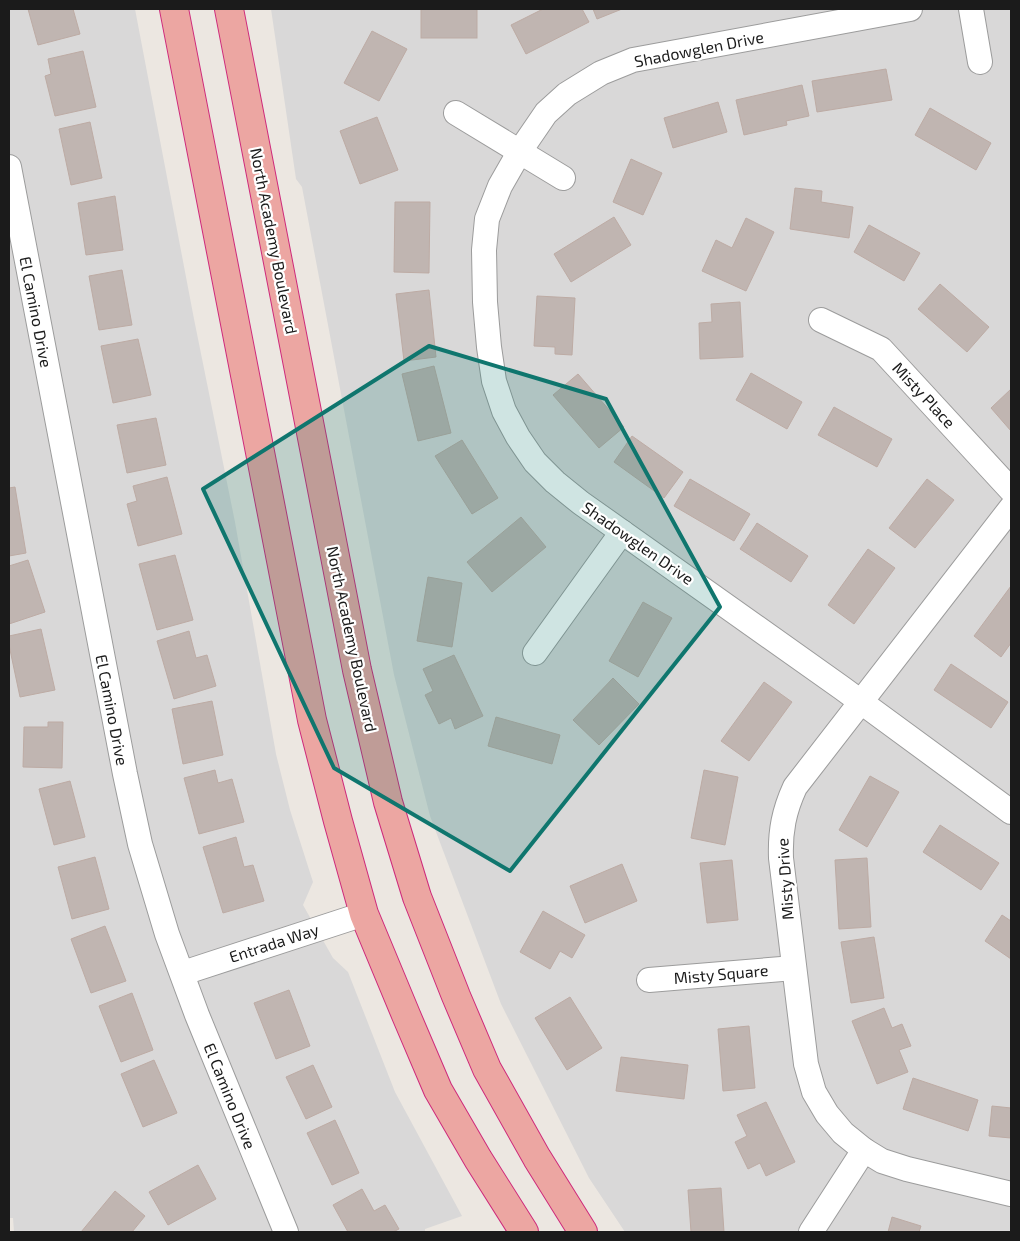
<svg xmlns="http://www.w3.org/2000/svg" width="1020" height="1241" font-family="'Exo 2',sans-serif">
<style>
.residential{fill:#d9d8d8}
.building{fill:#c0b5b1;stroke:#bdaba4}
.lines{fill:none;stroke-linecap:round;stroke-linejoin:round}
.minor-casing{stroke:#9c9c9c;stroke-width:26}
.trunk-casing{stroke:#ce2a7b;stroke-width:30}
.minor{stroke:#fff;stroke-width:24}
.trunk{stroke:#eca6a2;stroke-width:28}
.marked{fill:#0f766e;fill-opacity:0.2;stroke:#0f766e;stroke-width:4;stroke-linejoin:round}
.labels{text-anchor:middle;stroke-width:4.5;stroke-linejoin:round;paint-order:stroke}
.street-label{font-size:16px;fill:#1b1b1b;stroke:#fff}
</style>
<rect width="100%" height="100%" fill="#ece7e1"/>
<g class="residential">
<path d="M9 9H135L194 319 235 522 276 754 290 810 313 882 303 905 333 958 348 972 395 1092 462 1216 425 1229V1232H14L13 1218H9Z"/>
<path d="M271 9H1011V1232H625L589 1178 501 1004 430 816 394 675 302 187 296 179Z"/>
</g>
<g class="building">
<path d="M28 9H73L80 34 38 45Z"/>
<rect x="421" y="9" width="56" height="29"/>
<path d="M543 9H582L589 22 526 54 511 25Z"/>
<path d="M593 9H622L597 19Z"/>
<path d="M372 31 407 49 379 101 344 83Z"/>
<path d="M83 51 96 107 55 116 45 76 51 74 48 59Z"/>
<path d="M886 69 892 100 817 112 812 81Z"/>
<path d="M802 85 809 116 786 121 787 125 744 135 736 100Z"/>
<path d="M718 102 727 132 673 148 664 118Z"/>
<path d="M930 108 991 143 976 170 915 135Z"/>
<path d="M377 117 398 170 360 184 340 131Z"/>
<path d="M90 122 102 178 71 185 59 129Z"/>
<path d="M631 159 662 173 643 215 613 202Z"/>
<path d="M795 188 822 191 821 202 853 207 849 238 790 229Z"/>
<path d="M115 196 123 250 86 255 78 203Z"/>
<path d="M395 202H430L429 273 394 272Z"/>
<path d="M614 217 631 245 571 282 554 254Z"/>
<path d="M746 218 774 232 746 291 702 271 716 240 732 248Z"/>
<path d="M869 225 920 253 904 281 854 252Z"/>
<path d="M122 270 132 325 99 330 89 276Z"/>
<path d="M940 284 989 327 967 352 918 309Z"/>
<path d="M429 290 436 357 404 361 396 294Z"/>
<path d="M537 296 575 298 572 355 555 354V347L534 346Z"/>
<path d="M740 302 743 357 700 359 699 323 712 322 711 304Z"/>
<path d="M138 339 151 395 113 403 101 346Z"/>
<path d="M434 366 451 433 418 441 402 374Z"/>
<path d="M751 373 802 402 787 429 736 400Z"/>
<path d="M578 374 624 427 599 448 553 395Z"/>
<path d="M1011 389V431L991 408Z"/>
<path d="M834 407 892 439 877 467 818 435Z"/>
<path d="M156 418 166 465 127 473 117 425Z"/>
<path d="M632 436 683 472 664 498 614 462Z"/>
<path d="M462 440 498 498 472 514 435 456Z"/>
<path d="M167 477 182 534 138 546 127 504 137 501 133 486Z"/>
<path d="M690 479 750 514 734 541 674 506Z"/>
<path d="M927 479 954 500 915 548 889 528Z"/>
<path d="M15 487 26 553 9 556V488Z"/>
<path d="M521 517 546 547 492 592 467 562Z"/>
<path d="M757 523 808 556 791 582 740 549Z"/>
<path d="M868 549 895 568 854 624 828 605Z"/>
<path d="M175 555 193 620 157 630 139 564Z"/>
<path d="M28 560 45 612 9 624V566Z"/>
<path d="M428 577 462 583 452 647 417 641Z"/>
<path d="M1011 586V643L1001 657 974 636Z"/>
<path d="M643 602 672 618 638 677 609 661Z"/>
<path d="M41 629 55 690 20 697 9 645V636Z"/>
<path d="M189 631 196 658 207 655 216 686 174 699 157 641Z"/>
<path d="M454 655 483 716 455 729 451 718 439 724 425 695 433 691 423 669Z"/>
<path d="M951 664 1008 702 991 728 934 690Z"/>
<path d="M613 678 639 704 599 745 573 720Z"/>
<path d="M764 682 792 702 749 761 721 741Z"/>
<path d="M212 701 223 755 183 764 172 709Z"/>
<path d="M496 717 560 735 552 764 488 746Z"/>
<path d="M48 722H63L62 768 23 767 24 727H48Z"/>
<path d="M215 770 218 783 232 779 244 822 199 834 184 778Z"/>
<path d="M704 770 738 777 725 845 691 838Z"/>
<path d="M870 776 899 792 867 847 839 830Z"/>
<path d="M70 781 85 837 54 845 39 789Z"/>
<path d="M940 825 999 863 981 890 923 852Z"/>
<path d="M236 837 244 867 253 865 264 901 223 913 203 847Z"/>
<path d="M95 857 109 909 72 919 58 867Z"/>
<path d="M867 858 871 927 839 929 835 860Z"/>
<path d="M732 860 738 920 707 923 700 863Z"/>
<path d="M622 864 637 901 585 923 570 886Z"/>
<path d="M543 911 585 935 572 958 560 951 550 969 520 952Z"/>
<path d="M1002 915 1011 921V959L985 941Z"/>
<path d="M105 926 126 981 91 993 71 939Z"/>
<path d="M874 937 884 998 851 1003 841 942Z"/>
<path d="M289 990 310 1046 276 1059 254 1003Z"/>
<path d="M132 993 153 1050 121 1062 99 1006Z"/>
<path d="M570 997 602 1048 567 1070 535 1018Z"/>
<path d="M884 1008 892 1028 902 1024 911 1046 899 1050 908 1072 877 1084 852 1021Z"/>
<path d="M749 1026 755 1088 723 1091 718 1029Z"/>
<path d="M621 1057 688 1065 684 1099 616 1091Z"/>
<path d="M154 1060 177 1113 143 1127 121 1074Z"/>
<path d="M313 1065 332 1107 306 1119 286 1077Z"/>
<path d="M913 1078 978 1100 968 1131 903 1109Z"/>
<path d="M766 1102 795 1162 766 1176 760 1163 748 1169 735 1142 747 1136 737 1115Z"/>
<path d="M992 1106 1011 1108V1138L989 1136Z"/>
<path d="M335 1120 359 1173 332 1185 307 1133Z"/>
<path d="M198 1165 216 1199 168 1225 149 1192Z"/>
<path d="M721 1188 724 1232H691L688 1190Z"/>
<path d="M362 1189 374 1211 385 1205 399 1229 393 1232H348L333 1205Z"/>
<path d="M115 1191 145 1216 132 1232H81Z"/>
<path d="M892 1217 921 1226 919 1232H888Z"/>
</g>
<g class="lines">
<g class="minor-casing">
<g id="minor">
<path d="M910 9 633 60 601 73 567 94 546 113 520 151 500 186 487 219 484 250 485 302 489 347 494 381 504 411 518 437 535 462 555 482 581 503 842 688 1011 812"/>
<path d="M971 9 980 62"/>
<path d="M456 113 563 178"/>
<path d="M9 167 125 774 140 844 167 934 197 1015 286 1232"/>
<path d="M821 320 881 349 1011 490"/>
<path d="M1011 508 795 787C784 811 780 831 781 858L806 1064 814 1092 827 1114 843 1133 864 1150 882 1161 907 1169 1011 1194"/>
<path d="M535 653 622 532"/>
<path d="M183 973 364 914"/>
<path d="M649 980 794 968"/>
<path d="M811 1232 864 1150"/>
</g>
</g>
<g class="trunk-casing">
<g id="trunk">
<path d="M174 9 312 720 338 821 364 914 406 1015 438 1090 478 1159 524 1232"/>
<path d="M229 9 357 670 388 802 417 897 456 996 487 1069 537 1158 583 1232"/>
</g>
</g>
<use href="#minor" class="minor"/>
<use href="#trunk" class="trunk"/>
</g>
<path class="marked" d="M429 346 606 399 720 607 510 871 334 768 203 489Z"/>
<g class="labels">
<g class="street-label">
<text transform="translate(699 49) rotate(-11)" y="6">Shadowglen Drive</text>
<text transform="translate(274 241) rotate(79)" y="6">North Academy Boulevard</text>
<text transform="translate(36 312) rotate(79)" y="6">El Camino Drive</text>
<text transform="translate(924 395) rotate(47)" y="6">Misty Place</text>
<text transform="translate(638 543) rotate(35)" y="6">Shadowglen Drive</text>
<text transform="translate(352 639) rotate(78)" y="6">North Academy Boulevard</text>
<text transform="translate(112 710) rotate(79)" y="6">El Camino Drive</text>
<text transform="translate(785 879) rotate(-94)" y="6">Misty Drive</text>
<text transform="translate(274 943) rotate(-18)" y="6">Entrada Way</text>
<text transform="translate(721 974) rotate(-5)" y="6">Misty Square</text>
<text transform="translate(230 1096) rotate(68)" y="6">El Camino Drive</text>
</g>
</g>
<rect width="1020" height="1241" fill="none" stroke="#1b1b1b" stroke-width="20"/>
</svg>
